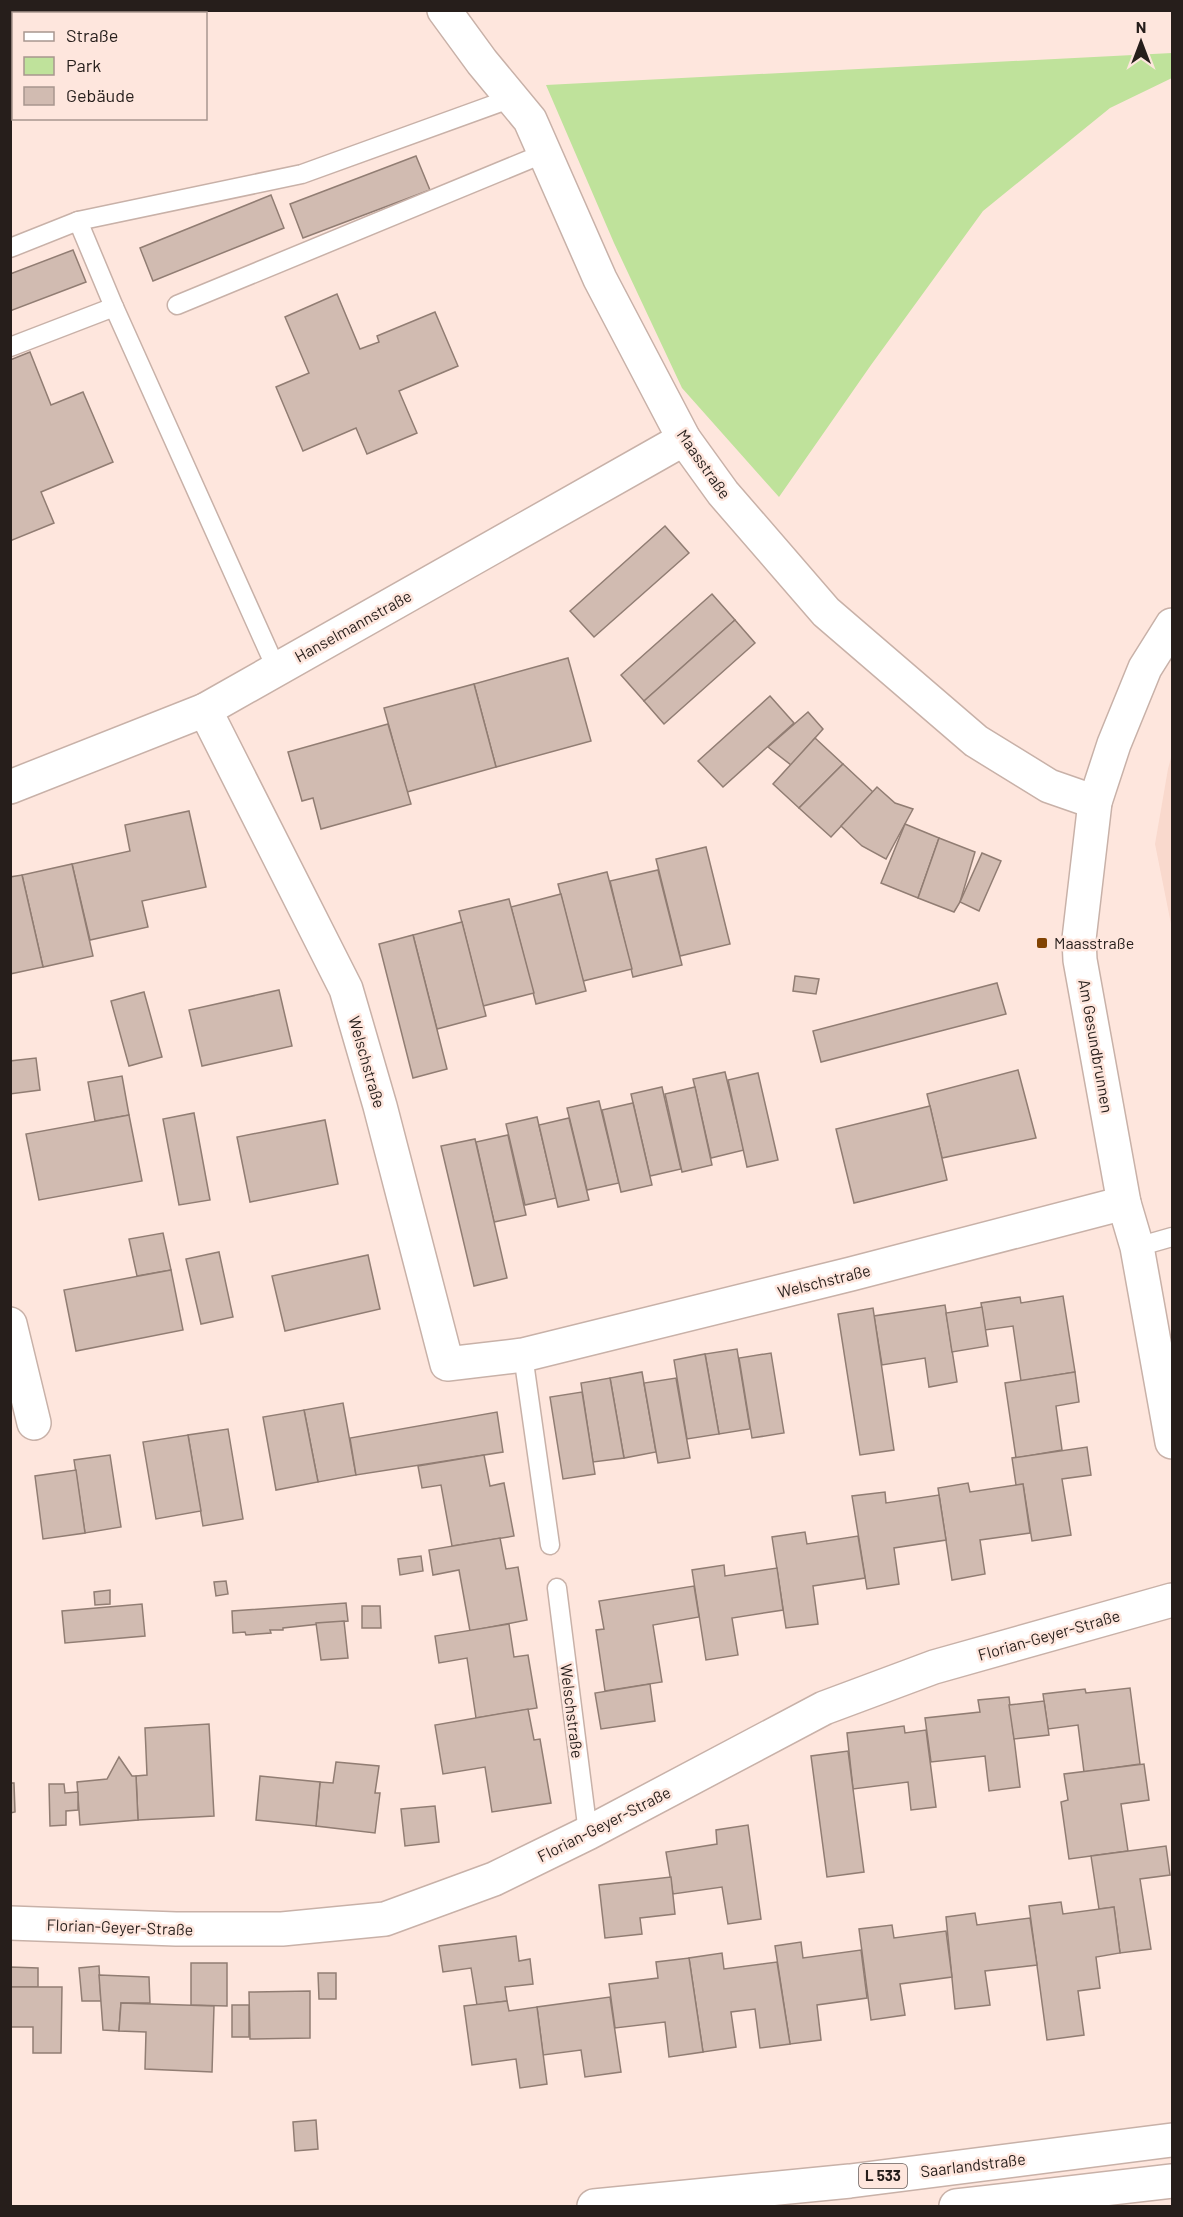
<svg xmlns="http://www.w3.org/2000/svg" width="1183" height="2217" font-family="Barlow,sans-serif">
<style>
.built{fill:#f9d9cd}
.green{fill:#bfe29b}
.building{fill:#d1bbb1;stroke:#917d73;stroke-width:1.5}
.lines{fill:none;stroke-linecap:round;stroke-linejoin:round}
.service-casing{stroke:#c8b1a8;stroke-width:21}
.minor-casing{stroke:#c8b1a8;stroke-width:36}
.primary-casing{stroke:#c8b1a8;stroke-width:36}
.service{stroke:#fff;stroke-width:18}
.minor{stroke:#fff;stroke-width:33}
.primary{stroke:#fff;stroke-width:33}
.poi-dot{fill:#814302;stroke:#fee6dd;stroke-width:2}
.labels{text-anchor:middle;stroke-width:5;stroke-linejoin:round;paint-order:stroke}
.shield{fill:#fee6dd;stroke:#675a55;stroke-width:1.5}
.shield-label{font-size:15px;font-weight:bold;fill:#261e1b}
.street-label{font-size:16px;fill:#261e1b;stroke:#fee6dd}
.poi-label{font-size:16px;fill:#261e1b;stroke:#fee6dd;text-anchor:start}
</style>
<rect width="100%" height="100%" fill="#fee6dd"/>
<path class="built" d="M1172 754V929L1155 844 1168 769Z"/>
<path class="green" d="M1172 53V78L1110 108 983 211 871 365 779 497 682 388 614 243 546 85Z"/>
<g class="building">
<path d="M416 156 430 190 303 238 290 204Z"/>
<path d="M271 195 284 228 153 281 140 248Z"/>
<path d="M73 250 86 282 10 311V274Z"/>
<path d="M337 294 360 349 379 342 377 336 435 312 458 366 399 391 417 433 367 454 356 428 303 451 276 387 309 373 285 317Z"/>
<path d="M30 352 51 405 83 392 113 462 41 492 54 523 10 541V360Z"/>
<path d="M665 526 689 553 594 637 570 611Z"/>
<path d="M712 594 735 620 644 701 621 675Z"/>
<path d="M735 620 755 643 664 724 644 701Z"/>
<path d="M568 658 591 741 496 767 474 684Z"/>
<path d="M474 684 496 767 407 792 384 708Z"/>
<path d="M770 696 794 723 723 787 698 761Z"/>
<path d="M808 712 823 729 791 765 768 747Z"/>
<path d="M388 724 411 804 321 829 313 798 302 801 288 752Z"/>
<path d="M815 738 843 764 799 808 773 784Z"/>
<path d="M843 764 873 792 831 837 799 808Z"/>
<path d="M877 787 895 803 913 809 886 859 862 846 841 826Z"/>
<path d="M189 811 206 887 142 901 148 927 90 940 72 864 130 851 125 825Z"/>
<path d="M905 824 939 838 918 898 881 883Z"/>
<path d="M939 838 975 852 960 902 954 912 918 898Z"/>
<path d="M706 847 730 944 680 956 656 859Z"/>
<path d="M982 853 1001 861 979 911 960 902Z"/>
<path d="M72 864 93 956 43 967 22 875Z"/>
<path d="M658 870 682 965 633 977 610 881Z"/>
<path d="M607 872 632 969 583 981 558 884Z"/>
<path d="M22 875 43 967 10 974V877Z"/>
<path d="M561 894 586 991 536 1004 511 907Z"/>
<path d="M509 899 534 993 483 1006 459 911Z"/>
<path d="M462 922 486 1016 437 1029 413 935Z"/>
<path d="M413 935 447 1069 413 1078 379 944Z"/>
<path d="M795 976 819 979 816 994 793 991Z"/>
<path d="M997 983 1006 1014 821 1062 813 1031Z"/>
<path d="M279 990 292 1046 202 1066 189 1010Z"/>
<path d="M144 992 162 1057 129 1066 111 1001Z"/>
<path d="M36 1058 40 1090 10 1094V1061Z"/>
<path d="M1018 1070 1036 1138 942 1158 927 1094Z"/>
<path d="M725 1072 744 1150 711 1158 693 1079Z"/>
<path d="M758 1073 778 1160 747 1167 728 1080Z"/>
<path d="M122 1076 129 1115 95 1121 88 1082Z"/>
<path d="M662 1087 681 1169 650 1176 631 1094Z"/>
<path d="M695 1087 712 1165 682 1172 665 1094Z"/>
<path d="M599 1101 619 1183 587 1190 567 1108Z"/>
<path d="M633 1103 652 1185 621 1192 602 1110Z"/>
<path d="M930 1106 947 1180 854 1203 836 1129Z"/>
<path d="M194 1113 210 1200 179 1205 163 1119Z"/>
<path d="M129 1115 142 1181 39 1200 26 1134Z"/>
<path d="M537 1117 556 1198 525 1205 506 1124Z"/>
<path d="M569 1118 589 1200 558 1207 539 1125Z"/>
<path d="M325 1120 338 1184 250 1202 237 1137Z"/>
<path d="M508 1135 526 1215 494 1222 476 1142Z"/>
<path d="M475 1139 507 1278 474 1286 441 1146Z"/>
<path d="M163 1233 171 1270 137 1276 129 1239Z"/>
<path d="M219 1252 233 1317 201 1324 186 1259Z"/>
<path d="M368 1255 380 1309 285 1331 272 1276Z"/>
<path d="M171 1270 183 1330 76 1351 64 1290Z"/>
<path d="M1063 1296 1075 1372 1021 1381 1013 1326 985 1330 981 1303 1020 1297 1021 1303Z"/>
<path d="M945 1305 957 1382 929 1387 925 1358 882 1365 874 1316Z"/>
<path d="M982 1307 988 1346 952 1352 946 1313Z"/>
<path d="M873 1308 894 1450 860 1455 838 1314Z"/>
<path d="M737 1349 750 1429 719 1434 705 1354Z"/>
<path d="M771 1353 784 1433 752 1438 739 1358Z"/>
<path d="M705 1354 719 1434 687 1439 674 1360Z"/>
<path d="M642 1372 656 1452 624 1458 610 1378Z"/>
<path d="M1075 1372 1079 1402 1056 1406 1062 1450 1016 1458 1005 1383Z"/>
<path d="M610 1378 624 1458 593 1462 581 1383Z"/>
<path d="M676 1378 690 1458 658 1463 644 1383Z"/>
<path d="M582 1392 595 1474 563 1479 550 1397Z"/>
<path d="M343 1403 356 1475 318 1482 304 1410Z"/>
<path d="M304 1410 318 1482 276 1490 263 1417Z"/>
<path d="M497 1412 503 1452 356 1475 350 1438Z"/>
<path d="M228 1429 243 1519 203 1526 188 1435Z"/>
<path d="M188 1435 201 1511 156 1519 143 1442Z"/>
<path d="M1087 1447 1091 1475 1062 1479 1071 1535 1032 1541 1023 1484 1016 1485 1012 1458Z"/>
<path d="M110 1455 121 1527 85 1533 74 1460Z"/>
<path d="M484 1455 490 1486 504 1483 514 1536 452 1546 441 1485 422 1488 418 1466Z"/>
<path d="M76 1470 85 1533 43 1539 35 1476Z"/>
<path d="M968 1483 970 1492 1023 1484 1030 1533 980 1540 985 1574 952 1580 938 1488Z"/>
<path d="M885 1492 886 1503 939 1495 946 1540 894 1548 899 1584 867 1589 852 1496Z"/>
<path d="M805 1532 807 1544 858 1536 865 1578 813 1586 818 1624 786 1628 772 1537Z"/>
<path d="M500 1538 506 1569 518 1567 527 1620 470 1631 459 1570 433 1575 429 1550Z"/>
<path d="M421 1556 423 1571 400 1575 398 1559Z"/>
<path d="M724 1565 725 1576 777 1568 783 1610 732 1618 738 1655 706 1660 692 1570Z"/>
<path d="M226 1581 228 1594 216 1596 214 1582Z"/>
<path d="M694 1586 699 1617 653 1625 662 1682 605 1691 596 1630 604 1629 599 1601Z"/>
<path d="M110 1590V1604L95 1605 94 1592Z"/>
<path d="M346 1603 348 1621 283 1628V1630H270L271 1633 246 1635 245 1632 233 1633 232 1611Z"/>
<path d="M142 1604 145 1636 65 1643 62 1611Z"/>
<path d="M362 1606H380L381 1628H362Z"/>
<path d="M344 1621 348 1658 321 1660 316 1623Z"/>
<path d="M509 1624 514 1657 528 1655 537 1708 476 1718 467 1658 439 1663 435 1636Z"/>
<path d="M650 1684 655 1721 601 1729 595 1693Z"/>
<path d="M1130 1688 1140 1764 1084 1772 1078 1725 1048 1729 1043 1694 1085 1689 1086 1693Z"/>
<path d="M1009 1697 1020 1787 989 1791 985 1756 931 1762 925 1718 980 1712 978 1700Z"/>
<path d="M1044 1701 1049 1735 1014 1739 1009 1705Z"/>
<path d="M528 1709 534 1740 540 1739 551 1803 492 1812 485 1767 443 1774 435 1725Z"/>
<path d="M209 1724 214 1816 138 1820 136 1776 147 1775 145 1728Z"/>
<path d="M904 1726 905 1733 926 1730 936 1807 911 1810 908 1782 853 1789 847 1733Z"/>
<path d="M848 1751 864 1872 827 1877 811 1756Z"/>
<path d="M119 1757 132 1776H136L138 1820 80 1825 77 1782 107 1779Z"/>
<path d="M336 1762 379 1766 375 1793H380L375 1833 316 1826 320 1782 333 1783Z"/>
<path d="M1144 1764 1149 1800 1121 1804 1128 1851 1069 1859 1061 1802 1068 1800 1064 1774Z"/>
<path d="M260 1776 320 1782 316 1826 256 1820Z"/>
<path d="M10 1783H14L15 1812 10 1813Z"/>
<path d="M49 1784H64L65 1793 78 1792V1810L66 1811V1825L50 1826Z"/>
<path d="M435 1806 439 1842 405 1846 401 1809Z"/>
<path d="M748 1825 761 1919 728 1924 722 1887 673 1894 666 1852 717 1844 716 1830Z"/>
<path d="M1166 1846 1170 1875 1140 1879 1151 1949 1120 1953 1114 1907 1099 1909 1091 1856Z"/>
<path d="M671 1877 675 1914 640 1918 642 1934 605 1938 599 1885Z"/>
<path d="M1061 1902 1063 1914 1114 1907 1120 1953 1096 1957 1100 1988 1078 1991 1084 2035 1047 2040 1029 1906Z"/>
<path d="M975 1913 977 1925 1030 1918 1037 1965 985 1971 990 2005 955 2009 946 1917Z"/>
<path d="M892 1925 894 1938 946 1931 952 1977 900 1984 905 2015 871 2020 859 1929Z"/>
<path d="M516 1936 519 1961 530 1959 533 1984 505 1987 507 2001 477 2005 471 1968 443 1972 439 1946Z"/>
<path d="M801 1942 803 1958 861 1950 867 1998 817 2005 821 2040 790 2044 775 1946Z"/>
<path d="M722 1953 724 1969 777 1962 790 2044 760 2048 755 2009 731 2012 736 2047 703 2052 689 1958Z"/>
<path d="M689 1958 703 2052 669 2057 665 2022 615 2028 609 1984 658 1978 656 1962Z"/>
<path d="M191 1963H227V2006L191 2005Z"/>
<path d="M99 1966 101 2001H82L79 1968Z"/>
<path d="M10 1967 38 1968V1987H10Z"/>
<path d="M318 1973H336V1999H319Z"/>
<path d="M99 1975 149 1977 150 2003H121L119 2031 103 2030Z"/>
<path d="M10 1987H62L61 2053H33V2027H10Z"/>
<path d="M310 1991V2038L250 2039 249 1992Z"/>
<path d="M610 1997 621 2072 585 2077 581 2050 543 2055 537 2007Z"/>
<path d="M507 2001 509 2011 537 2007 547 2084 520 2088 516 2059 472 2065 464 2006Z"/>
<path d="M121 2003 214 2006 212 2072 145 2069 146 2032 119 2031Z"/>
<rect x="232" y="2005" width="17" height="32"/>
<path d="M316 2120 318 2149 295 2151 293 2122Z"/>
</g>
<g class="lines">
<g class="service-casing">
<g id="service">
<path d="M78 221 302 174 512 98"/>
<path d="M10 248 78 221 114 307"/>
<path d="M177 305 545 153"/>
<path d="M10 347 114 307 276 668"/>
<path d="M1137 1247 1172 1237"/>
<path d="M523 1355 550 1545"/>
<path d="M557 1588 588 1833"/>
</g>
</g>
<g class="minor-casing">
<g id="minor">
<path d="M444 10 482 62 530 120 600 279 684 439 723 493 826 612 976 741 1049 786 1095 802"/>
<path d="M1172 625 1145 668 1114 744 1095 802 1079 939 1080 960 1124 1203 1137 1247 1172 1442"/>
<path d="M205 710 346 989 380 1106 447 1364 523 1355 851 1274 1124 1203"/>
<path d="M10 787 205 710 684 439"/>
<path d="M10 1324 34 1423"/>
<path d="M10 1923 176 1929H282L385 1919 494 1879 588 1833 824 1708 934 1667 1172 1600"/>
</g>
</g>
<g class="primary-casing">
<g id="primary">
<path d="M594 2206 850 2181 1172 2140"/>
<path d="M956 2206 1172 2181"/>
</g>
</g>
<use href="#service" class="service"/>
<use href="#minor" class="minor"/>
<use href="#primary" class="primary"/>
</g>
<rect class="poi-dot" x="1036" y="937" width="12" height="12" rx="3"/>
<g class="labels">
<rect class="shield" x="859" y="2164" width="48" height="24" rx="4.5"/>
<g class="shield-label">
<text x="883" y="2181">L 533</text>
</g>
<g class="street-label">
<text transform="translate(704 464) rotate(55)" y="6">Maasstraße</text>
<text transform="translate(353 626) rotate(-29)" y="6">Hanselmannstraße</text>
<text transform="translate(1096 1046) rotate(80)" y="6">Am Gesundbrunnen</text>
<text transform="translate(367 1062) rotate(74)" y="6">Welschstraße</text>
<text transform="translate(824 1281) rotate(-14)" y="6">Welschstraße</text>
<text transform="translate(1049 1635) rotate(-16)" y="6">Florian-Geyer-Straße</text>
<text transform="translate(572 1711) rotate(83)" y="6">Welschstraße</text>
<text transform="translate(604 1824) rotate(-27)" y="6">Florian-Geyer-Straße</text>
<text transform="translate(120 1927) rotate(2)" y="6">Florian-Geyer-Straße</text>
<text transform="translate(973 2165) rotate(-7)" y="6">Saarlandstraße</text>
</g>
<g class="poi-label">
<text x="1054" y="949">Maasstraße</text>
</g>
</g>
<rect width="1183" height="2217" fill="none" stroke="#261e1b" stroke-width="24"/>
<rect x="12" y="12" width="195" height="108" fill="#fee6dd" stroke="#a8968f" stroke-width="1.5"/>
<rect x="24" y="32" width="30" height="9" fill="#ffffff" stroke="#a8968f" stroke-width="1.5"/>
<text x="66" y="42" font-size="18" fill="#261e1b">Straße</text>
<rect x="24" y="57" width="30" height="18" fill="#bfe29b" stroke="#a8968f" stroke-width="1.5"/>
<text x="66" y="72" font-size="18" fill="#261e1b">Park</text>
<rect x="24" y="87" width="30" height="18" fill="#d1bbb1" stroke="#a8968f" stroke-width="1.5"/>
<text x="66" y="102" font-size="18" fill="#261e1b">Gebäude</text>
<g transform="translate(1141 42)" stroke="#fee6dd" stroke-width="4.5" paint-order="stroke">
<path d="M0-4.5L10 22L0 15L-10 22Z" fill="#261e1b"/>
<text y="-9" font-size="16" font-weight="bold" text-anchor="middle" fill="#261e1b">N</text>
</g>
</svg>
